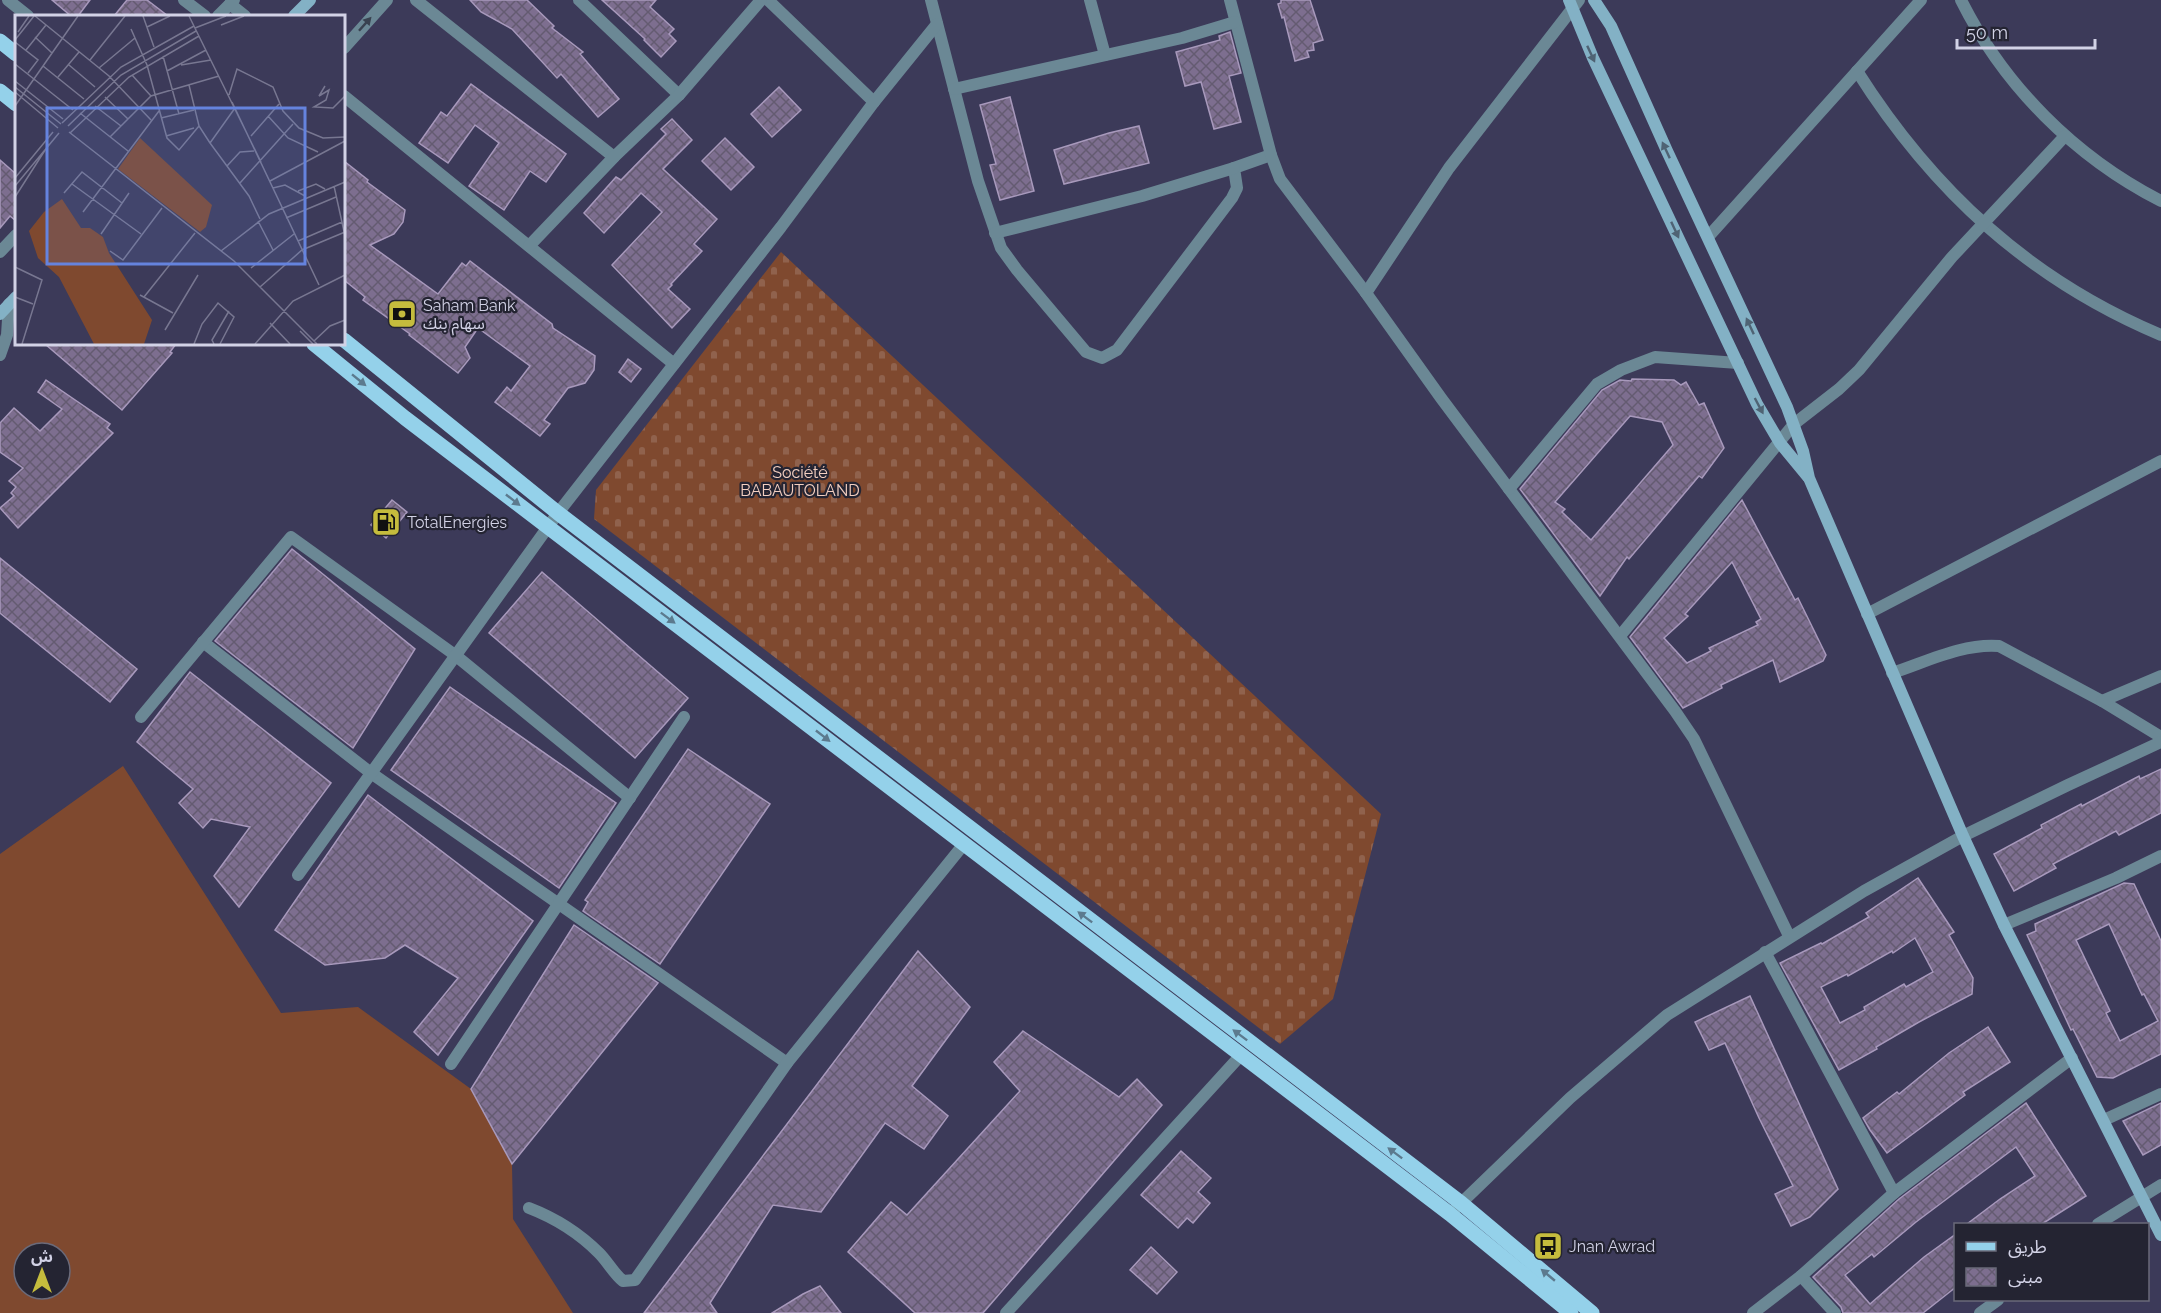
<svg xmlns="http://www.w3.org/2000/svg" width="2161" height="1313" font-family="Raleway,'Noto Sans Arabic',sans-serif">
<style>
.grass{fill:#7f492f;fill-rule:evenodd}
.cemetery{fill:url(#cemetery-stones)}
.building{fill:url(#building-cross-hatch);stroke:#a899bc;stroke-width:1.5;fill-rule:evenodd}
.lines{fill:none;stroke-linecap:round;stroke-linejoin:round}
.street{stroke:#6b8895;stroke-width:12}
.secondary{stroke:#83b1c5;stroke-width:12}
.primary{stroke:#94d1ea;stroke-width:15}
.oneway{fill:#394250}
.oneway2{fill:#4f6374}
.oneway3{fill:#5c7a8e}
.labels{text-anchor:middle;stroke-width:4.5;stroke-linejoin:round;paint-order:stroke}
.poi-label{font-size:16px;fill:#d2d2e6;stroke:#242432;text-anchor:start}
.park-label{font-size:16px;fill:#f3cfc0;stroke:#242432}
.inset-road{fill:none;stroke:#787791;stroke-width:1.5}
.view{fill:#6583de;fill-opacity:0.15;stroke:#6583de;stroke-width:3}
.inset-edge{fill:none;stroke:#d2d2e6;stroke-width:3}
</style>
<defs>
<pattern id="cemetery-stones" width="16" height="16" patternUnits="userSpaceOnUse" patternTransform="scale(1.5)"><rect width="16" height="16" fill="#7f492f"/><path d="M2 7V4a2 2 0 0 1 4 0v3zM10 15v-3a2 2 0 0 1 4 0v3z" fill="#90624d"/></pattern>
<pattern id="building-cross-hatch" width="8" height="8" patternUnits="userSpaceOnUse" patternTransform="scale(1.5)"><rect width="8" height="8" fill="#7d6e8f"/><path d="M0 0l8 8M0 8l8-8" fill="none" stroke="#645b71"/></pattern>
</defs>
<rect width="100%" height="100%" fill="#3c3a59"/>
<path class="grass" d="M123 766 281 1013 358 1007 471 1089 512 1164 513 1219 573 1313H0V854ZM24 1253H60V1289H24Z"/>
<path class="cemetery" d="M781 252 1381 814 1333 999 1280 1044 594 519 596 490Z"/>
<g class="building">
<path d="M52 0H90L78 16H71Z"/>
<path d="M127 0H147L168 16H114Z"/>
<path d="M470 0H527L554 26 552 28 583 52 580 54 619 99 598 117 561 74 557 78 512 29 481 12Z"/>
<path d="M602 0H656L650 7 674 29 669 34 676 41 661 57 644 40 645 39Z"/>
<path d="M1281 0H1310L1323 40 1313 43 1314 50 1307 51 1309 57 1295 61 1284 17 1282 18 1278 4 1281 3Z"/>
<path d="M1230 32 1241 73 1229 76 1241 122 1214 129 1201 82 1185 86 1176 52 1220 40 1219 36Z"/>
<path d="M471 84 566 154 546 182 530 171 504 210 469 186 499 143 475 125 448 163 419 143 441 112 447 116Z"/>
<path d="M779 87 801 110 772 137 751 114Z"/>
<path d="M1010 97 1034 191 1000 200 990 165 996 164 980 105Z"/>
<path d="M672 119 692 140 663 169 717 219 694 244 702 251 671 284 672 285 668 289 690 309 672 328 612 265 662 212 641 193 604 233 584 213 616 177 621 180 666 134 661 129Z"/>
<path d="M1139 126 1149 163 1064 184 1054 150 1109 133Z"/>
<path d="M725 138 754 167 731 190 702 161Z"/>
<path d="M0 160 16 174V221L10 216 0 228Z"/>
<path d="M344 161 368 180 367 182 405 210 403 222 394 234 370 245 438 294 462 263 466 266 470 261 552 324 553 328 595 356 594 370 585 383 568 388 544 420 550 424 540 436 495 402 507 387 511 391 530 366 478 328 465 347 470 358 458 373 409 335 410 334 363 300 365 297 344 280Z"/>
<path d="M45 344H176L170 352 172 353 122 410Z"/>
<path d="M628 359 641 369 631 382 619 372Z"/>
<path d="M1632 379 1674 380 1681 385 1686 382 1699 405 1704 403 1724 448 1702 478 1699 476 1629 559 1627 557 1600 596 1520 489 1602 390 1620 380 1631 381ZM1630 416 1662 422 1673 445 1591 540 1562 512 1565 509 1555 502Z"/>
<path d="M46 380 110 424 107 428 113 433 18 528 0 508 14 496 11 493 16 487 9 481 23 468 0 452V423L14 408 40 431 62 409 38 392Z"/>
<path d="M392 500 407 512 386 538 371 525Z"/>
<path d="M1742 500 1795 600 1798 598 1826 655 1823 661 1780 682 1773 660 1721 685 1722 688 1683 708 1630 637ZM1732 562 1761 619 1756 622 1758 625 1709 648 1711 651 1687 663 1664 638 1688 616 1685 614Z"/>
<path d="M292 549 415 649 353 748 215 641Z"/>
<path d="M0 558 137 669 110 702 0 613Z"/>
<path d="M542 572 688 698 635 758 489 633Z"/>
<path d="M190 672 331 783 239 907 214 876 250 827 211 819 203 828 179 803 193 789 137 742Z"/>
<path d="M450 687 616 803 559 888 391 770Z"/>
<path d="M688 749 770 804 660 964 583 911 588 902 585 900Z"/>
<path d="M2161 769V813L2119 835 2116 831 2053 864 2056 868 2014 891 1994 854 2042 828 2041 825 2081 804 2082 806 2139 776 2140 779Z"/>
<path d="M368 795 533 921 438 1055 414 1032 458 978 405 945 385 958 325 965 275 930Z"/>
<path d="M1918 878 1954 932 1949 935 1973 978 1972 994 1919 1022 1876 1047 1877 1049 1839 1070 1780 963 1821 943 1822 944 1869 917 1866 913ZM1915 938 1933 972 1906 987 1904 984 1864 1007 1865 1010 1840 1023 1821 987 1847 974 1848 976 1892 951 1893 953Z"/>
<path d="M2124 883 2134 884 2161 941V1054L2113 1078 2097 1077 2073 1029 2071 1030 2027 935 2036 931 2035 924ZM2109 924 2142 995 2144 994 2158 1021 2120 1041 2106 1013 2110 1011 2076 940Z"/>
<path d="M574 925 658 983 512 1164 471 1089Z"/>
<path d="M918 951 970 1007 912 1086 948 1116 924 1149 885 1123 821 1212 773 1205 710 1303 717 1313H644Z"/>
<path d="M1750 996 1838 1189 1810 1217 1791 1226 1775 1194 1793 1186 1759 1118 1725 1043 1709 1050 1695 1022Z"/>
<path d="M1988 1027 2010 1062 1963 1092 1965 1095 1887 1153 1870 1130 1863 1118 1897 1092 1899 1094 1949 1053Z"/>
<path d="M1023 1031 1119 1097 1137 1079 1162 1105 983 1313H915L848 1252 891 1202 907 1215 1020 1091 994 1062Z"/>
<path d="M2026 1103 2086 1196 2042 1224H1967L2000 1199 2035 1176 2016 1147 1916 1222 1874 1257 1872 1254 1845 1275 1870 1304 1924 1257 1956 1234V1287L1923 1313H1843L1841 1307 1813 1277 1899 1199Z"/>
<path d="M2161 1103V1145L2143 1155 2123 1121Z"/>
<path d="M1181 1151 1211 1178 1198 1192 1210 1203 1193 1223 1187 1218 1178 1228 1141 1195Z"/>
<path d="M1151 1247 1177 1272 1157 1294 1130 1270Z"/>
<path d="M820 1286 841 1313H772L803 1294Z"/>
</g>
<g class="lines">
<g class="street">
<path d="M8 0 28 16"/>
<path d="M184 0 205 16"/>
<path d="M416 0 614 157"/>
<path d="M579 0 679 95"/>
<path d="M768 0 874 102"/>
<path d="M931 0 978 181 1001 248 1017 270 1086 352 1102 358 1117 350 1232 198 1237 188 1234 168 1271 155"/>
<path d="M1090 0 1105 55"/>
<path d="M1230 0 1271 155 1280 179 1366 293"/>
<path d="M1579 0 1449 168 1366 293 1441 398 1675 711 1694 739 1789 936"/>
<path d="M1961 0C2004 86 2075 157 2161 201"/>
<path d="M230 4 245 16"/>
<path d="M218 16 234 0"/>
<path d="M344 48 387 0"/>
<path d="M1857 71C1933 191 2030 280 2161 335"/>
<path d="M954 89 1182 38 1235 22"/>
<path d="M344 96 674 364"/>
<path d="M995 233 1142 196 1234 168"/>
<path d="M1708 237 1921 0"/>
<path d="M529 246 614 157 679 95 761 0"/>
<path d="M0 252 16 235"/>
<path d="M0 355 7 335 9 304"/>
<path d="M1509 489 1597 384 1621 370 1655 357 1738 363"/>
<path d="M1867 614 2161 461"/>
<path d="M1620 636 1794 424 1839 389 1859 370 1952 257 2065 136"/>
<path d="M203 642 371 773 787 1063"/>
<path d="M1892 673C1926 662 1963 643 1999 646L2102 701 2161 737"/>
<path d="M2102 701 2161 676"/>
<path d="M141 717 291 537 455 655 630 798"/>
<path d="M298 875 558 513 781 227 874 102 937 24"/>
<path d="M2004 925 2116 878 2161 856"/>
<path d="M1765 952 1894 1193"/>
<path d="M451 1064 684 717"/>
<path d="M2104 1120 2161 1094"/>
<path d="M529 1208C555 1218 579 1233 599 1253 608 1262 614 1274 623 1281L635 1280 787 1063 964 844"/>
<path d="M1455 1209 1570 1098 1667 1015 1864 891 1963 836 2068 785 2161 742"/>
<path d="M2098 1224 2161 1185"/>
<path d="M1801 1276 1835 1313"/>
<path d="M1006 1313 1241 1055"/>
<path d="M1753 1313 1801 1276 1894 1193 2072 1058"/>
<path d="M1980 1313 1998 1300"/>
</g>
<g class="secondary">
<path d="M1569 0 1593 58 1757 404 1780 443 1808 477"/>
<path d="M1594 0 1611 26 1667 151 1787 407 1803 451 1809 478 1963 836 2004 925 2161 1235"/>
<path d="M294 16 310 0"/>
<path d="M0 314 16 297"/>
</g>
<g class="primary">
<path d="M0 41 16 54"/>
<path d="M0 91 16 104"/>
<path d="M344 340 558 513 1461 1203 1592 1313"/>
<path d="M314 344 405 418 548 527 1450 1214 1571 1313"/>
</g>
</g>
<defs><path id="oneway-solid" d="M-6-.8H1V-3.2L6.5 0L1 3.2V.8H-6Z" transform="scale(1.5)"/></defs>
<use class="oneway" href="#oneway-solid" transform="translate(365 24) rotate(-48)"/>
<g class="oneway2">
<use href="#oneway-solid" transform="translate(1591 54) rotate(65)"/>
<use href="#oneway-solid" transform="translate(1666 150) rotate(-115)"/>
<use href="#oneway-solid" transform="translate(1675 230) rotate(65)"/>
<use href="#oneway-solid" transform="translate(1750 326) rotate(-115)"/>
<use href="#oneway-solid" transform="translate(1759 406) rotate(62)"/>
</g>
<g class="oneway3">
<use href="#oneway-solid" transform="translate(359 380) rotate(39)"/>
<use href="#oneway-solid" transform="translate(513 500) rotate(38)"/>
<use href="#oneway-solid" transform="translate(668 618) rotate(37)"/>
<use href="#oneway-solid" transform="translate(823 736) rotate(38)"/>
<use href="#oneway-solid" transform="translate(1085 917) rotate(-143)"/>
<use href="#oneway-solid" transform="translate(1240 1035) rotate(-143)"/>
<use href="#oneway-solid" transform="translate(1395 1153) rotate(-143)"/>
<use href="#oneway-solid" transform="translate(1548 1275) rotate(-140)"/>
</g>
<defs>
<g id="bank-square" transform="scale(1.5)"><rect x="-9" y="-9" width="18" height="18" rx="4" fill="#c5bc3d" stroke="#242432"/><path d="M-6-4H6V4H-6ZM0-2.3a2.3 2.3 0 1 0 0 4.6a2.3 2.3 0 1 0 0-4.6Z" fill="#111"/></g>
<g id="fuel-square" transform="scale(1.5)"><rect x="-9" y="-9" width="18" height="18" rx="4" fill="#c5bc3d" stroke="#242432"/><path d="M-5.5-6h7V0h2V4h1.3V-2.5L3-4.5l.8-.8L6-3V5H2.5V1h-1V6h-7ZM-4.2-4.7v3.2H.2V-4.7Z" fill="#111"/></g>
<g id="bus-square" transform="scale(1.5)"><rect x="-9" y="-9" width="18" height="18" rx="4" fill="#c5bc3d" stroke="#242432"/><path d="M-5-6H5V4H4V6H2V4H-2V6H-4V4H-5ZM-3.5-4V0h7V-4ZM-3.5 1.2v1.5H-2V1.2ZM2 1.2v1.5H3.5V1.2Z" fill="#111"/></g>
</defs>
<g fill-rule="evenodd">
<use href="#bank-square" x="402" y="314"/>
<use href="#fuel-square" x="386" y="522"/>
<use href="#bus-square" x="1548" y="1246"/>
</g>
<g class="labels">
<g class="poi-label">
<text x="423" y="311">Saham Bank<tspan x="423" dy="18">سهام بنك</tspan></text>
<text x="407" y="528">TotalEnergies</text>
<text x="1569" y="1252">Jnan Awrad</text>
</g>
<g class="park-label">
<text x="800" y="478">Société<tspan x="800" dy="18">BABAUTOLAND</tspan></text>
</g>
</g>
<g transform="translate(15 15)">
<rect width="330" height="330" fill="#3c3a59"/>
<path d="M47 184 66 213H75L88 222 94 238 137 305 129 329H79L44 262 23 243 14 216 29 197Z" fill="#7f492f"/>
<path d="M125 123 197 190 191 212 185 217 103 154Z" fill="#7f492f"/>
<path class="inset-road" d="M20 1 94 61 136 105M128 1 139 32M174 1 246 147M206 10 229 1M132 12 155 1M180 13 211 1M116 14 132 50 152 123 164 135 184 111M3 17 14 1M20 22 37 38M0 25 19 1M0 27 23 45 13 58M11 35 31 10M148 41 164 99M75 45 110 1M0 49 58 95M54 50 80 72M166 50 196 45M28 51 69 84M84 53 120 23M152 56 191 35M117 60 136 81M43 62 64 37M0 66 48 104M174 70 184 111 195 128M310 71 304 81 314 75 311 85 299 92 318 93 330 81M0 72 46 109M0 77 43 113M214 80 222 54 258 72 268 96 284 113 308 123 330 122M90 82 113 104M217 87 304 270M0 91 63 1M80 91 106 111M220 93 195 128 234 181 245 204M65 98 113 136M253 101 273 123 303 137M146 103 179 95M47 108 106 52 179 11M53 111 106 60 181 16M54 117 219 246 302 329M55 118 114 62 184 21M151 121 179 113M236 121 264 89M95 122 136 81 204 61M212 151 225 137 239 136M0 163 38 117M255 166 330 126M225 168 278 109M57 169 126 219M0 171 44 118M319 171 330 221M258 173 270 170 290 181M283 176 301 169 310 174M49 178 67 157 107 188M0 182 34 129M68 197 144 96M271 203 321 182M243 206 258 235M86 219 114 178M283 226 327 207M95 236 108 245 147 193M206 236 254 199 330 167M0 252 27 265 7 329M236 253 279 219M245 272 287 235 330 217M125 280 158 298M0 282 18 289M129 282 180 218M255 308 275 329M150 315 183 260M285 316 298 329M299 326 315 311 330 305M179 329 187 309 203 288 219 302 205 329M199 329 197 325 214 296M240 329 278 286 330 260"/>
<path class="view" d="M32 93H290V249H32Z"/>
<rect width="330" height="330" class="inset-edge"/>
</g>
<rect x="1954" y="1223" width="195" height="78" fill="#242432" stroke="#6a6a7a" stroke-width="1.5"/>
<rect x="1966" y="1242" width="30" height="9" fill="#94d1ea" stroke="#6a6a7a" stroke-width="1.5"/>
<text x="2008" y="1253" font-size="18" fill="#d2d2e6">طريق</text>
<rect x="1966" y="1268" width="30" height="18" fill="url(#building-cross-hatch)" stroke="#6a6a7a" stroke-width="1.5"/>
<text x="2008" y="1283" font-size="18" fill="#d2d2e6">مبنى</text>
<g transform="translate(42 1271)"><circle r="28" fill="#242432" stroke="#6a6a7a" stroke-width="1.5"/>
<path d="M0-4.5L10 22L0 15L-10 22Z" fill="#c5bc3d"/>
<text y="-9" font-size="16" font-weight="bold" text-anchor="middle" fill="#d2d2e6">ش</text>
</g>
<path d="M1957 39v9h138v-9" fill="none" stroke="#d2d2e6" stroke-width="3"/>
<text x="1966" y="39" font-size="18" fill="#d2d2e6" stroke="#242432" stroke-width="4.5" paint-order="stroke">50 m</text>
</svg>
